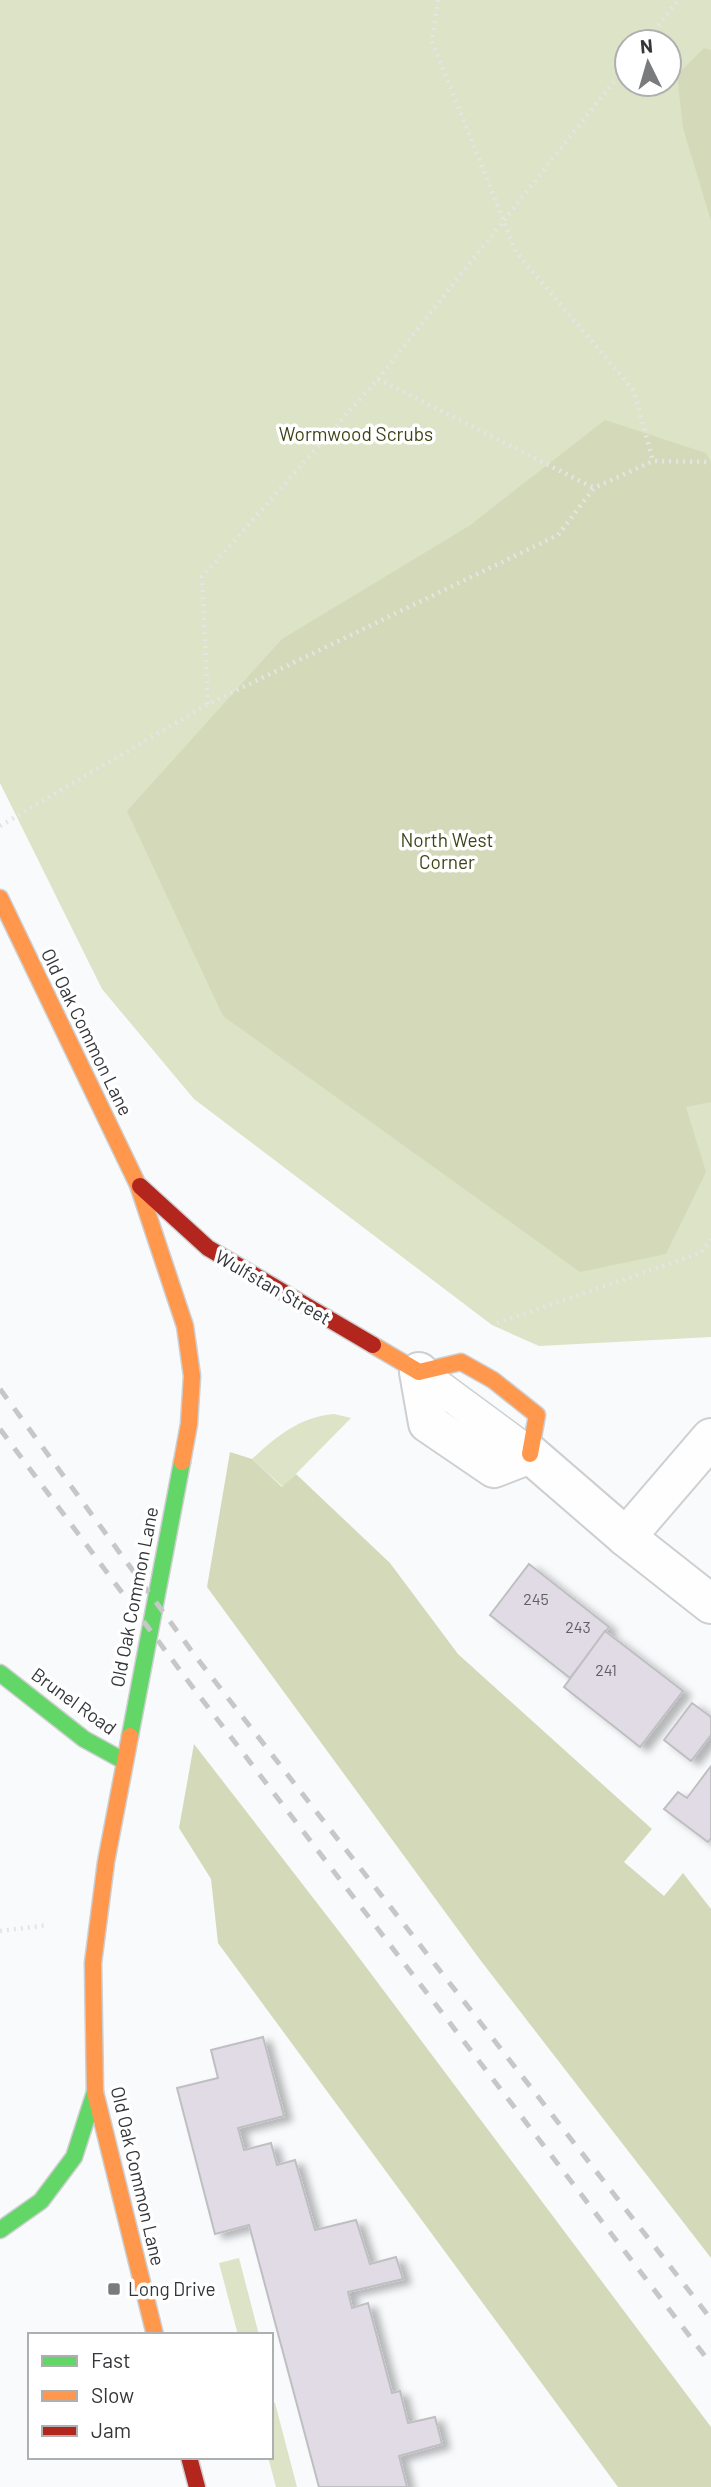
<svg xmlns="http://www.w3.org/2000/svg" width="711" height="2487" font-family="Barlow,sans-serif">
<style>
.green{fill:#dce3c6;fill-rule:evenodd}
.forest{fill:#d4dab9}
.building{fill:#e1dbe5;stroke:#bfbfc1;stroke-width:2;filter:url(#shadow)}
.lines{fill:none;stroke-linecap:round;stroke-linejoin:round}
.lane-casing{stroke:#cdcfd1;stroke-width:35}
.street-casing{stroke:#cdcfd1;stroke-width:42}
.fast-casing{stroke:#cdcfd1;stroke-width:19}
.slow-casing{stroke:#cdcfd1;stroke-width:19}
.jam-casing{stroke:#cdcfd1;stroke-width:19}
.path{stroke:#e4e5e6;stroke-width:4.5;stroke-dasharray:2 5;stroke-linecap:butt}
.lane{stroke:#fefeff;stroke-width:32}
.street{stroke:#fefeff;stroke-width:38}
.fast{stroke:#63d668;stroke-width:16}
.slow{stroke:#ff974d;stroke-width:16}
.jam{stroke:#b3261e;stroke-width:16}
.rail{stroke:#c7c7c7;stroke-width:5;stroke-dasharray:12 12;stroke-linecap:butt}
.poi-dot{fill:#797b7d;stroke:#fff;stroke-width:2.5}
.labels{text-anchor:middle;stroke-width:7;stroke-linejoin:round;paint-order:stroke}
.number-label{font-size:16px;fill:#5f5f64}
.park-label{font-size:19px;fill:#3e4416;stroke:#fff}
.street-label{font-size:19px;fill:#343639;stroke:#fff}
.poi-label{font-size:19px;fill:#343639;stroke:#fff;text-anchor:start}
</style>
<defs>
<filter id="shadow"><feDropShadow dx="8" dy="4.5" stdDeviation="3.5" flood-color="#0004"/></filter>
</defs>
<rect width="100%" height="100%" fill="#f8fafc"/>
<g class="green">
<path d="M0 0H711V1337L539 1346 492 1325 194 1099 102 989 0 783ZM627 42H669V84H627Z"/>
<path d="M334 1414 351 1418 283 1487 252 1459C276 1437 299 1417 334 1414Z"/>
<path d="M239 2258 259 2335H238L219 2263Z"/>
<path d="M275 2403 297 2487H276L268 2457H271V2404Z"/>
</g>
<g class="forest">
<path d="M704 48 711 50V221L683 128 677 75Z"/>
<path d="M605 420 706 453 711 462V1102L686 1107 706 1172 666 1254 580 1272 223 1016 127 811 282 639 469 526Z"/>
<path d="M230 1452 252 1459 282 1487 296 1474 390 1563 458 1654 652 1829 624 1862 664 1896 683 1873 711 1909V2258L481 1961 207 1587Z"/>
<path d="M194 1744 348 1943 711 2427V2487H618L218 1943 211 1879 179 1828Z"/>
</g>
<g class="building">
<path d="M529 1564 609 1627 570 1678 490 1615Z"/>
<path d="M605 1631 683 1691 640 1747 564 1687Z"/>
<path d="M692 1703 711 1717V1735L691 1761 664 1740Z"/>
<path d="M711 1766V1838L708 1842 664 1809 678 1792 687 1798Z"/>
<path d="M263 2037 284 2116 238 2128 244 2150 271 2143 277 2165 295 2160 315 2230 356 2220 370 2264 396 2257 403 2279 348 2292 352 2308 368 2303 392 2393 400 2391 408 2423 435 2417 442 2444 399 2456 407 2487H319L249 2225 215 2234 177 2088 218 2078 211 2050Z"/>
</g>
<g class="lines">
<g class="lane-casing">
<path id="lane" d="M419 1372 530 1454"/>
</g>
<g class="street-casing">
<g id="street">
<path d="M419 1372 428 1423 494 1468 530 1454 626 1537 711 1604"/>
<path d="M626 1537 711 1438"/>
</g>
</g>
<g class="fast-casing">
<g id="fast">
<path d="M0 1673 84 1739 124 1761"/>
<path d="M130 1736 182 1462"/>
<path d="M0 2230 41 2201 74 2157 95 2092"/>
</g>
</g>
<g class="slow-casing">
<g id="slow">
<path d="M0 898 138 1185 185 1326 192 1376 189 1424 182 1462"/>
<path d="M373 1345 419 1372 461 1362 493 1380 537 1415 530 1454"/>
<path d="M130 1736 106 1862 93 1963 95 2092 155 2335"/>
</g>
</g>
<g class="jam-casing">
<g id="jam">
<path d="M140 1186 208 1248 373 1345"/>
<path d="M189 2457 197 2487"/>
</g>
</g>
<g class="path">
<path d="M438 0 432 41 516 252 634 391 653 461"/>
<path d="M645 42 678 0"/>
<path d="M378 379 594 488"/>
<path d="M208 704 202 577 378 379 627 65"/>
<path d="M0 826 208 704 558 535 594 488 653 461 711 462"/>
<path d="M497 1323 701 1253 711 1239"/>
<path d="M0 1931 48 1925"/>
</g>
<use href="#lane" class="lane"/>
<use href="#street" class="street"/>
<use href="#fast" class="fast"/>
<use href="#slow" class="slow"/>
<use href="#jam" class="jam"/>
<g class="rail">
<path d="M0 1389 196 1657 711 2319"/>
<path d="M0 1429 191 1685 711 2364"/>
</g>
</g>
<rect class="poi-dot" x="107" y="2282" width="14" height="14" rx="3.5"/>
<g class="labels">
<g class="number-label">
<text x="536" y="1605">245</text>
<text x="578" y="1633">243</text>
<text x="606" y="1676">241</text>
</g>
<g class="park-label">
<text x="356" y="441">Wormwood Scrubs</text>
<text x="447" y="847">North West<tspan x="447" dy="22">Corner</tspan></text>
</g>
<g class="street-label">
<text transform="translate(87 1032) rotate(64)" y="7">Old Oak Common Lane</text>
<text transform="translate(273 1287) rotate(30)" y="7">Wulfstan Street</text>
<text transform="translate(134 1597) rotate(-79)" y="7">Old Oak Common Lane</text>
<text transform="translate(74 1701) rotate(36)" y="7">Brunel Road</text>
<text transform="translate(138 2176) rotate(77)" y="7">Old Oak Common Lane</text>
</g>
<g class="poi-label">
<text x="128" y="2296">Long Drive</text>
</g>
</g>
<rect x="28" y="2333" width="245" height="126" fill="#ffffff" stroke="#aeafb0" stroke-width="2"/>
<rect x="42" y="2356" width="35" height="10" fill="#63d668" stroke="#aeafb0" stroke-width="2"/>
<text x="91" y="2368" font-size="21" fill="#343639">Fast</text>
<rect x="42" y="2391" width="35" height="10" fill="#ff974d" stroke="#aeafb0" stroke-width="2"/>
<text x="91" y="2403" font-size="21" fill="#343639">Slow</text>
<rect x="42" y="2426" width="35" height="10" fill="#b3261e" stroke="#aeafb0" stroke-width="2"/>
<text x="91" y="2438" font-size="21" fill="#343639">Jam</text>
<g transform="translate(648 63) rotate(355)"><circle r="33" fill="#ffffff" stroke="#aeafb0" stroke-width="2"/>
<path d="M0-5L12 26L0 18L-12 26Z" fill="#797b7d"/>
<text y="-10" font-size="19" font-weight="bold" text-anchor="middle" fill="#343639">N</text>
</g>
</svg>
